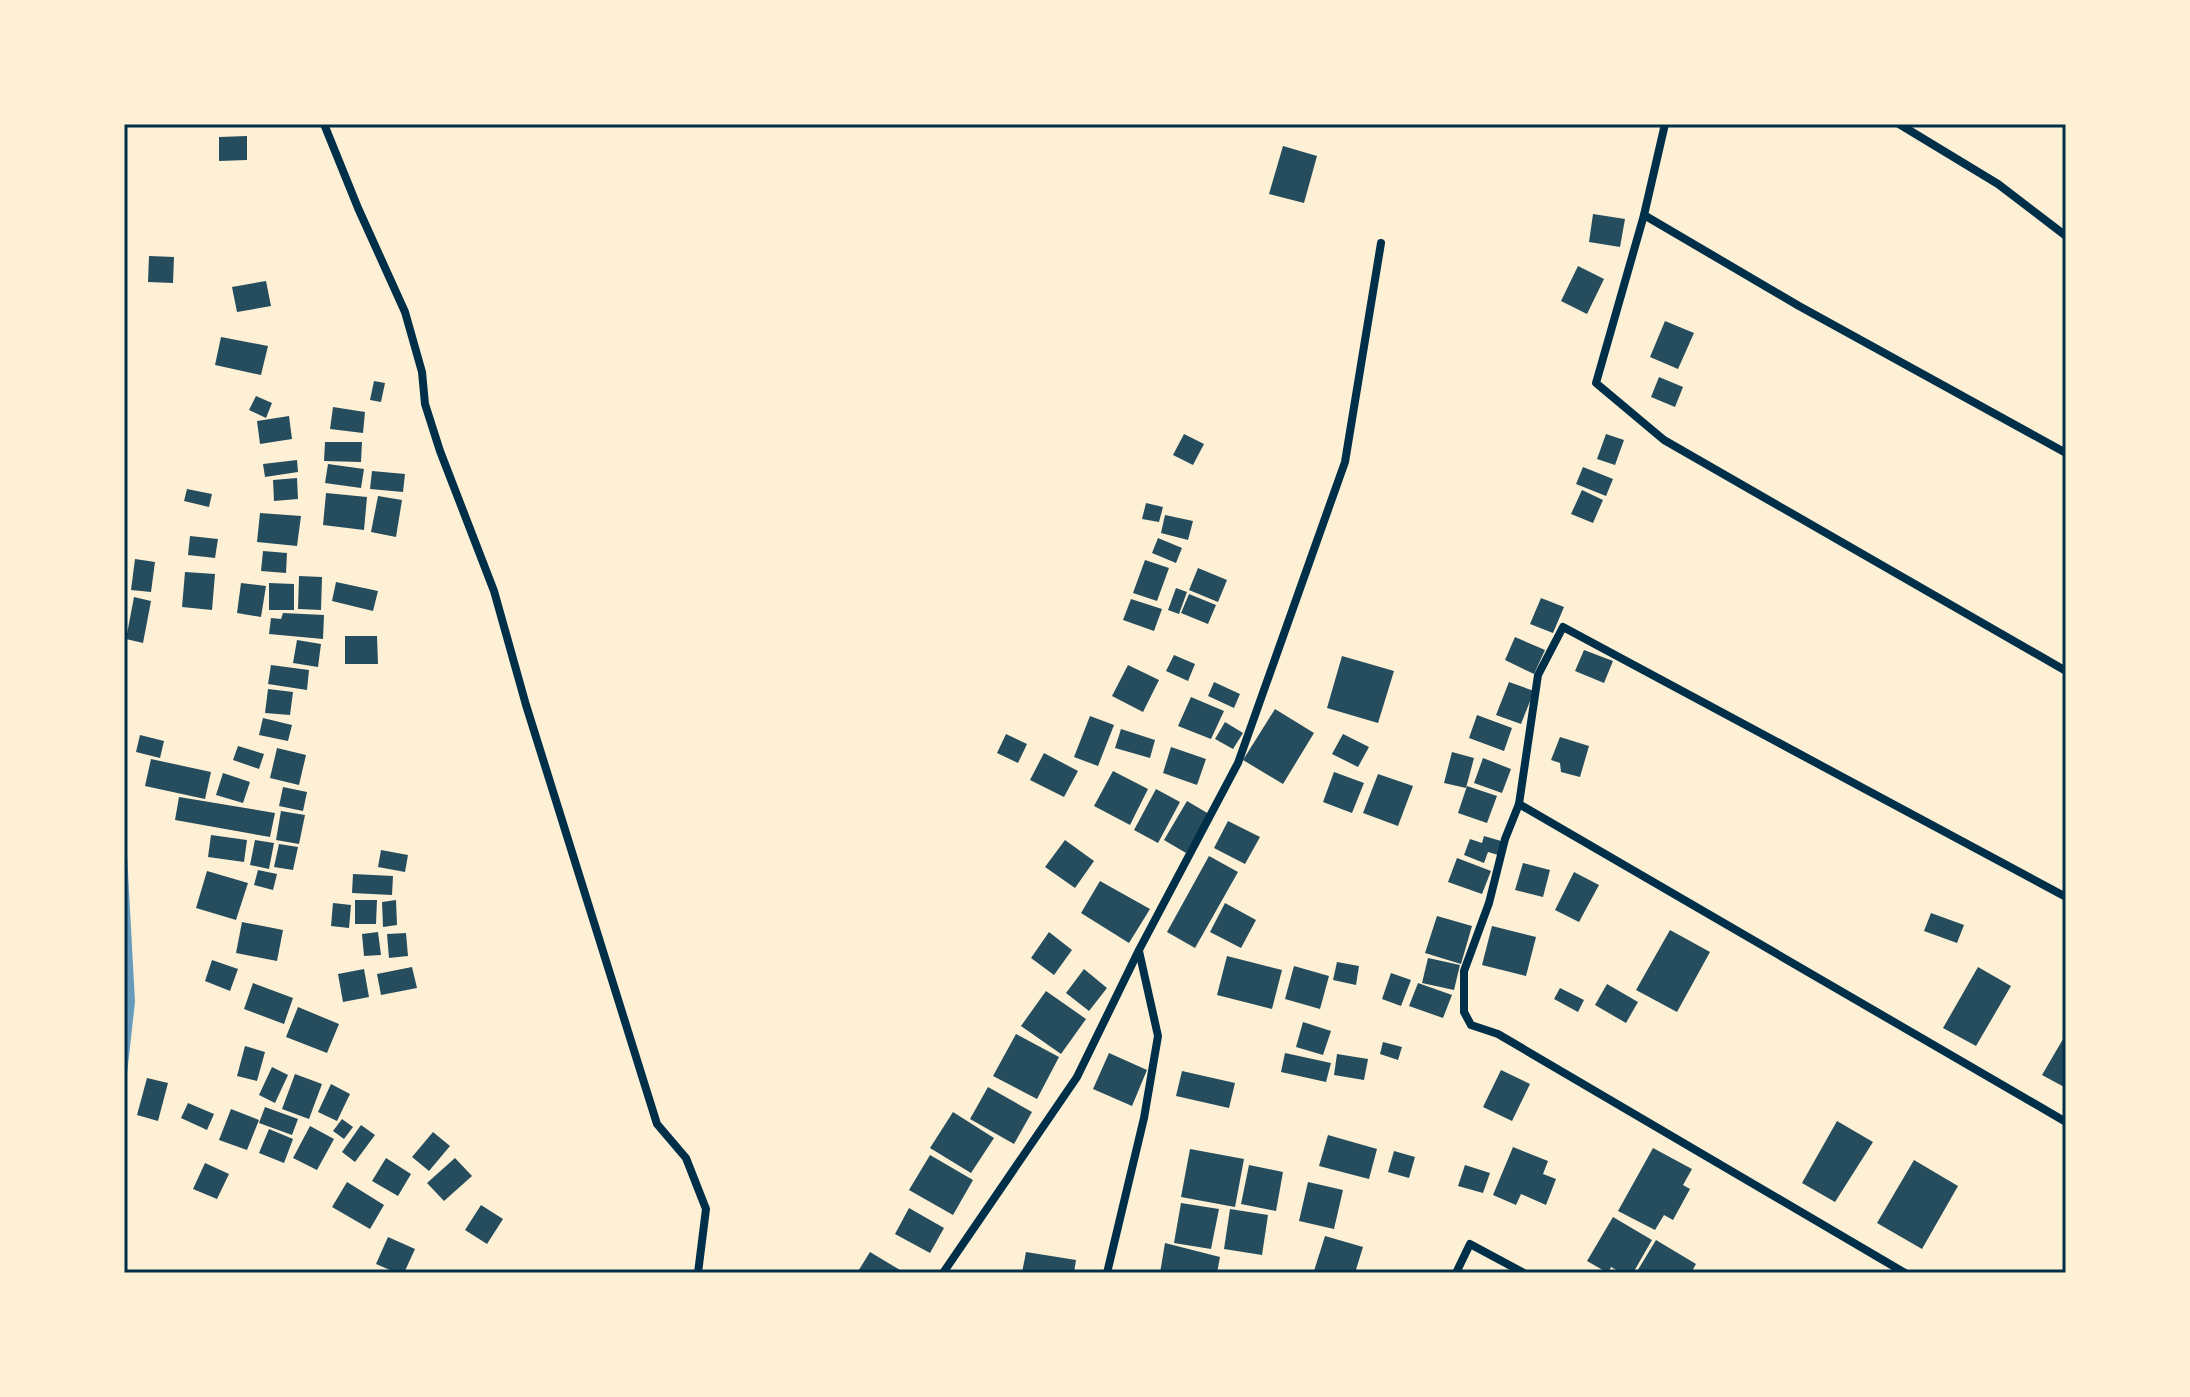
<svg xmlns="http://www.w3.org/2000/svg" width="2190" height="1397" font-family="'Times New Roman',serif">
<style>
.water{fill:#669bbc}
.building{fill:#264d5e}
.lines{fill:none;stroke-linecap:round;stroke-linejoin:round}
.minor{stroke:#003049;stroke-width:8}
.neatline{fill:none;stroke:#003049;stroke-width:3}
</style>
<rect width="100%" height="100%" fill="#fdf0d5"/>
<path class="water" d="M124 798 135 1002 124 1101Z"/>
<g class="building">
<path d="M247 136V160L219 161V137Z"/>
<path d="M1283 146 1317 156 1304 203 1269 194Z"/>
<path d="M1593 214 1625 219 1620 247 1589 242Z"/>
<path d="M149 256 174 257 173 283 148 282Z"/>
<path d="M1578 266 1604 279 1587 314 1561 301Z"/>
<path d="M266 281 271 306 237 312 232 287Z"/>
<path d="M1665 321 1694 333 1678 369 1650 357Z"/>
<path d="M221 337 268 346 261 375 215 365Z"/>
<path d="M1659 377 1683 387 1675 407 1651 397Z"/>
<path d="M374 381 385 383 381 402 370 400Z"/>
<path d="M256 396 272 403 266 418 249 410Z"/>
<path d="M333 407 365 412 363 433 330 429Z"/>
<path d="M289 416 292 439 260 444 257 421Z"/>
<path d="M1184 434 1204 444 1193 465 1173 455Z"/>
<path d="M1606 434 1624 440 1615 465 1597 459Z"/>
<path d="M325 442H362L361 462 324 461Z"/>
<path d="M297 460 298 472 265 477 263 464Z"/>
<path d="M328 464 364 469 361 488 325 483Z"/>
<path d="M1583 467 1613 479 1606 496 1576 484Z"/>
<path d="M372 471 405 474 403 492 370 489Z"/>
<path d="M297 478 298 499 274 501 273 480Z"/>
<path d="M187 489 212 494 209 507 184 501Z"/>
<path d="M1582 490 1603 500 1593 523 1571 514Z"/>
<path d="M326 493 367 497 364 530 323 525Z"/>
<path d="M378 496 402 500 396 537 371 532Z"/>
<path d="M1146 503 1163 507 1159 522 1142 519Z"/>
<path d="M260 513 301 516 297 546 257 542Z"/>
<path d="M1165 515 1193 521 1188 540 1161 533Z"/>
<path d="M190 536 218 539 215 558 188 555Z"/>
<path d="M1158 538 1182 548 1176 563 1152 553Z"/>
<path d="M263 551 287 553 286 573 261 571Z"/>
<path d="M135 559 155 562 151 592 131 590Z"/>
<path d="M1145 560 1169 568 1157 601 1133 593Z"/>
<path d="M1198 568 1227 580 1218 602 1189 590Z"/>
<path d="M185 572 215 574 212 610 182 607Z"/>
<path d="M299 576 322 577 321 610 298 609Z"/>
<path d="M336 582 378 591 373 611 332 601Z"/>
<path d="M241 583 266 586 261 617 237 613Z"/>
<path d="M269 583 294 584V610H269Z"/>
<path d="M1176 588 1187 592 1179 614 1168 610Z"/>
<path d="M1189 594 1216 605 1208 624 1181 613Z"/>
<path d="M134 597 151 601 143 643 126 639Z"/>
<path d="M1541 598 1564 607 1553 633 1530 624Z"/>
<path d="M1131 599 1162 609 1154 631 1123 620Z"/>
<path d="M283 613 324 615 323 639 269 634 271 618 281 619Z"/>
<path d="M345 636H377L378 664H345Z"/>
<path d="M1515 637 1545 650 1534 674 1505 660Z"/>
<path d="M297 640 321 644 318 667 293 663Z"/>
<path d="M1584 650 1613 661 1604 683 1575 671Z"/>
<path d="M1174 655 1195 664 1188 681 1166 671Z"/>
<path d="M1342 656 1394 671 1378 723 1327 708Z"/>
<path d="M271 665 309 670 307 690 268 684Z"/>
<path d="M1128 665 1159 680 1143 712 1112 696Z"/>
<path d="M1214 682 1240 694 1234 708 1208 696Z"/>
<path d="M1509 682 1534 691 1521 724 1496 715Z"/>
<path d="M268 689 293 692 290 715 265 713Z"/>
<path d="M1191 697 1224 711 1211 739 1178 726Z"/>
<path d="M1275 709 1314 733 1283 784 1243 760Z"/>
<path d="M1477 715 1512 728 1504 751 1469 738Z"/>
<path d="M1090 716 1114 725 1098 766 1074 757Z"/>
<path d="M263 718 292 725 288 741 259 735Z"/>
<path d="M1225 722 1243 733 1233 749 1215 739Z"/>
<path d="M1121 729 1155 740 1150 758 1115 748Z"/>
<path d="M1006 734 1027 744 1018 763 997 753Z"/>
<path d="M1343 734 1369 747 1358 767 1332 754Z"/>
<path d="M140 735 164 741 160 758 136 752Z"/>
<path d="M1560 737 1589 746 1580 777 1561 772 1560 763 1551 760Z"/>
<path d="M238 746 264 754 259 769 233 760Z"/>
<path d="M1171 747 1206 759 1197 785 1163 773Z"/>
<path d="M277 748 306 755 299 785 270 778Z"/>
<path d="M1452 752 1474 758 1466 788 1444 783Z"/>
<path d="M1044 753 1078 771 1064 797 1030 780Z"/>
<path d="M1483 758 1511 769 1502 793 1474 783Z"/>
<path d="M151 759 211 772 205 799 145 786Z"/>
<path d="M1113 771 1148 789 1130 825 1094 806Z"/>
<path d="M1334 772 1364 783 1352 813 1323 802Z"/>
<path d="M223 773 250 782 243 803 216 795Z"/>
<path d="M1378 774 1413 786 1398 826 1363 813Z"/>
<path d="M1467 786 1497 796 1487 823 1458 813Z"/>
<path d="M283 787 307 792 303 811 279 806Z"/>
<path d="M1156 789 1180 802 1158 843 1134 830Z"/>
<path d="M179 797 275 813 270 837 175 820Z"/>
<path d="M1187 801 1209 814 1186 853 1164 840Z"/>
<path d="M281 811 305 815 299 844 276 840Z"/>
<path d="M1228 821 1260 837 1245 864 1214 848Z"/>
<path d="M211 835 247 840 244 862 208 857Z"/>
<path d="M1484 836 1501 841 1498 855 1488 852 1484 863 1464 855 1470 839 1482 843Z"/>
<path d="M255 840 274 843 269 869 250 865Z"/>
<path d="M1065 840 1094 861 1075 888 1045 867Z"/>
<path d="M279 844 298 847 293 870 274 867Z"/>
<path d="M381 850 408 855 405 872 378 867Z"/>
<path d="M1209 856 1238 872 1195 948 1167 932Z"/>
<path d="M1457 858 1491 871 1482 894 1448 882Z"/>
<path d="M1523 863 1550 870 1543 897 1515 890Z"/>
<path d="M258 870 277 874 273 890 254 885Z"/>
<path d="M207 871 248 883 236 920 196 908Z"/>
<path d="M1574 872 1599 885 1579 922 1555 910Z"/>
<path d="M353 874 393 876 392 895 352 893Z"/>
<path d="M1100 881 1150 909 1129 943 1081 913Z"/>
<path d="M355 900H377L376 924H355Z"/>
<path d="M396 900 397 925 383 927 382 902Z"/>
<path d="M333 903 351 905 349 928 331 926Z"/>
<path d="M1225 903 1256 920 1241 948 1210 932Z"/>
<path d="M1931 913 1964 925 1957 943 1924 931Z"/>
<path d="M1437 916 1472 926 1461 964 1425 953Z"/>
<path d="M242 922 283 930 277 961 236 953Z"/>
<path d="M1492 926 1536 937 1526 976 1482 965Z"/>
<path d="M1670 930 1710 952 1677 1012 1636 990Z"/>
<path d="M378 932 381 955 364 956 362 934Z"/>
<path d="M1049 932 1072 950 1054 975 1031 958Z"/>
<path d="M406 933 408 956 389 958 387 934Z"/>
<path d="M1227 956 1282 970 1272 1009 1217 995Z"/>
<path d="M1428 958 1460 965 1454 990 1422 983Z"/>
<path d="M212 960 238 969 230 991 205 981Z"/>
<path d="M1337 962 1359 966 1356 985 1333 980Z"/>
<path d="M1294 966 1329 976 1320 1009 1285 999Z"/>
<path d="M412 967 417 988 381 995 377 974Z"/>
<path d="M1978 967 2011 986 1976 1046 1943 1028Z"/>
<path d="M364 969 369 997 343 1002 338 974Z"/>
<path d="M1084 969 1107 988 1089 1011 1066 993Z"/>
<path d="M1391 973 1411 980 1401 1006 1382 999Z"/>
<path d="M253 983 293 998 284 1024 244 1009Z"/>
<path d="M1418 983 1452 995 1443 1018 1409 1006Z"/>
<path d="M1607 984 1638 1002 1626 1023 1595 1005Z"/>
<path d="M1560 988 1584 1000 1578 1012 1554 999Z"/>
<path d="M1046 991 1086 1019 1061 1054 1021 1026Z"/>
<path d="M298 1007 339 1024 327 1053 286 1037Z"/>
<path d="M1303 1022 1331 1031 1323 1055 1296 1047Z"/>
<path d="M1016 1034 1059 1057 1037 1099 993 1076Z"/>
<path d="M2066 1034V1088L2042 1075Z"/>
<path d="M1383 1042 1402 1047 1398 1060 1380 1054Z"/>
<path d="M245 1046 265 1052 257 1081 237 1076Z"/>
<path d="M1109 1053 1147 1070 1132 1106 1093 1089Z"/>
<path d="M1285 1053 1331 1063 1326 1082 1281 1072Z"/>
<path d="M1337 1054 1368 1059 1364 1080 1334 1075Z"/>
<path d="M272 1067 288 1075 275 1103 259 1095Z"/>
<path d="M1501 1070 1530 1084 1512 1121 1483 1107Z"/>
<path d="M1182 1071 1235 1083 1229 1108 1176 1096Z"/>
<path d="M295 1074 322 1084 309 1119 282 1109Z"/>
<path d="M147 1078 168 1083 158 1121 137 1115Z"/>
<path d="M331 1084 350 1094 337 1121 318 1112Z"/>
<path d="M988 1087 1032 1112 1014 1144 970 1119Z"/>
<path d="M188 1103 214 1114 207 1130 181 1118Z"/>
<path d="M265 1107 298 1119 292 1135 259 1123Z"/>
<path d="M231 1109 259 1120 247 1150 219 1140Z"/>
<path d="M953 1112 994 1138 971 1173 930 1148Z"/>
<path d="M342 1119 353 1127 344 1139 333 1131Z"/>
<path d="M1837 1121 1873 1142 1835 1202 1802 1183Z"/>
<path d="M361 1125 375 1135 355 1162 342 1152Z"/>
<path d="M310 1126 334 1139 317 1170 293 1158Z"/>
<path d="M269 1129 293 1139 284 1163 259 1153Z"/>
<path d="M433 1132 450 1146 429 1171 412 1157Z"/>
<path d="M1328 1135 1377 1149 1369 1179 1319 1166Z"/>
<path d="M1513 1147 1548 1161 1543 1174 1556 1179 1546 1205 1521 1194 1516 1205 1493 1195Z"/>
<path d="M1653 1148 1692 1169 1683 1185 1690 1189 1673 1220 1664 1215 1655 1230 1618 1211Z"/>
<path d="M1190 1149 1244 1159 1235 1207 1181 1197Z"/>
<path d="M1394 1151 1415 1157 1409 1178 1388 1172Z"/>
<path d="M930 1155 973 1180 953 1215 909 1190Z"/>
<path d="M386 1158 411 1174 398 1196 372 1181Z"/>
<path d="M455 1158 472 1176 444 1201 427 1183Z"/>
<path d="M1914 1160 1958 1186 1922 1249 1877 1223Z"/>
<path d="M205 1163 229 1174 217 1199 193 1189Z"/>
<path d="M1249 1165 1283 1172 1276 1211 1241 1204Z"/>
<path d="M1465 1165 1490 1173 1483 1193 1458 1186Z"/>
<path d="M347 1182 384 1205 370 1229 332 1207Z"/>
<path d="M1308 1182 1343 1190 1334 1229 1299 1221Z"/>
<path d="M1181 1203 1219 1209 1211 1249 1174 1243Z"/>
<path d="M481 1205 503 1219 487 1244 465 1230Z"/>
<path d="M909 1208 944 1228 930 1253 895 1234Z"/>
<path d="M1230 1209 1268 1215 1262 1255 1224 1249Z"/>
<path d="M1613 1217 1652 1240 1633 1273H1622L1611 1267 1608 1273 1587 1261Z"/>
<path d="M1325 1236 1363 1247 1355 1273 1314 1271Z"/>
<path d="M388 1237 415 1249 404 1273H397L376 1264Z"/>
<path d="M1656 1240 1696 1264 1691 1273H1636Z"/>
<path d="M1165 1243 1220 1257 1217 1273H1160Z"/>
<path d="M870 1252 905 1273H857Z"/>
<path d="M1026 1252 1076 1260 1074 1273H1022Z"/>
</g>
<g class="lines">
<g class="minor">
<path d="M324 124 358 208 405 312 422 372 425 404 440 451 494 591 526 705 657 1124 686 1158 706 1209 698 1273"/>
<path d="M1665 124 1644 215 1596 383 1664 440 2066 671"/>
<path d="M1899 124 1998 184 2066 236"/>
<path d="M1644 215 1799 306 2066 453"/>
<path d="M1519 804 2066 1122"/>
<path d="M943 1273 1077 1077 1139 950 1238 763 1345 462 1381 243"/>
<path d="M1107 1273 1144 1118 1158 1036 1139 951"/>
<path d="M1456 1273 1470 1244 1524 1273"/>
<path d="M1905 1273 1498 1034 1471 1025 1464 1012V971L1489 903 1505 839 1519 804 1538 675 1563 627 2066 897"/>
</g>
</g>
<rect width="2190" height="1397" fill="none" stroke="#fdf0d5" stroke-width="252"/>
<rect x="126" y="126" width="1938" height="1145" class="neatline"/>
</svg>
